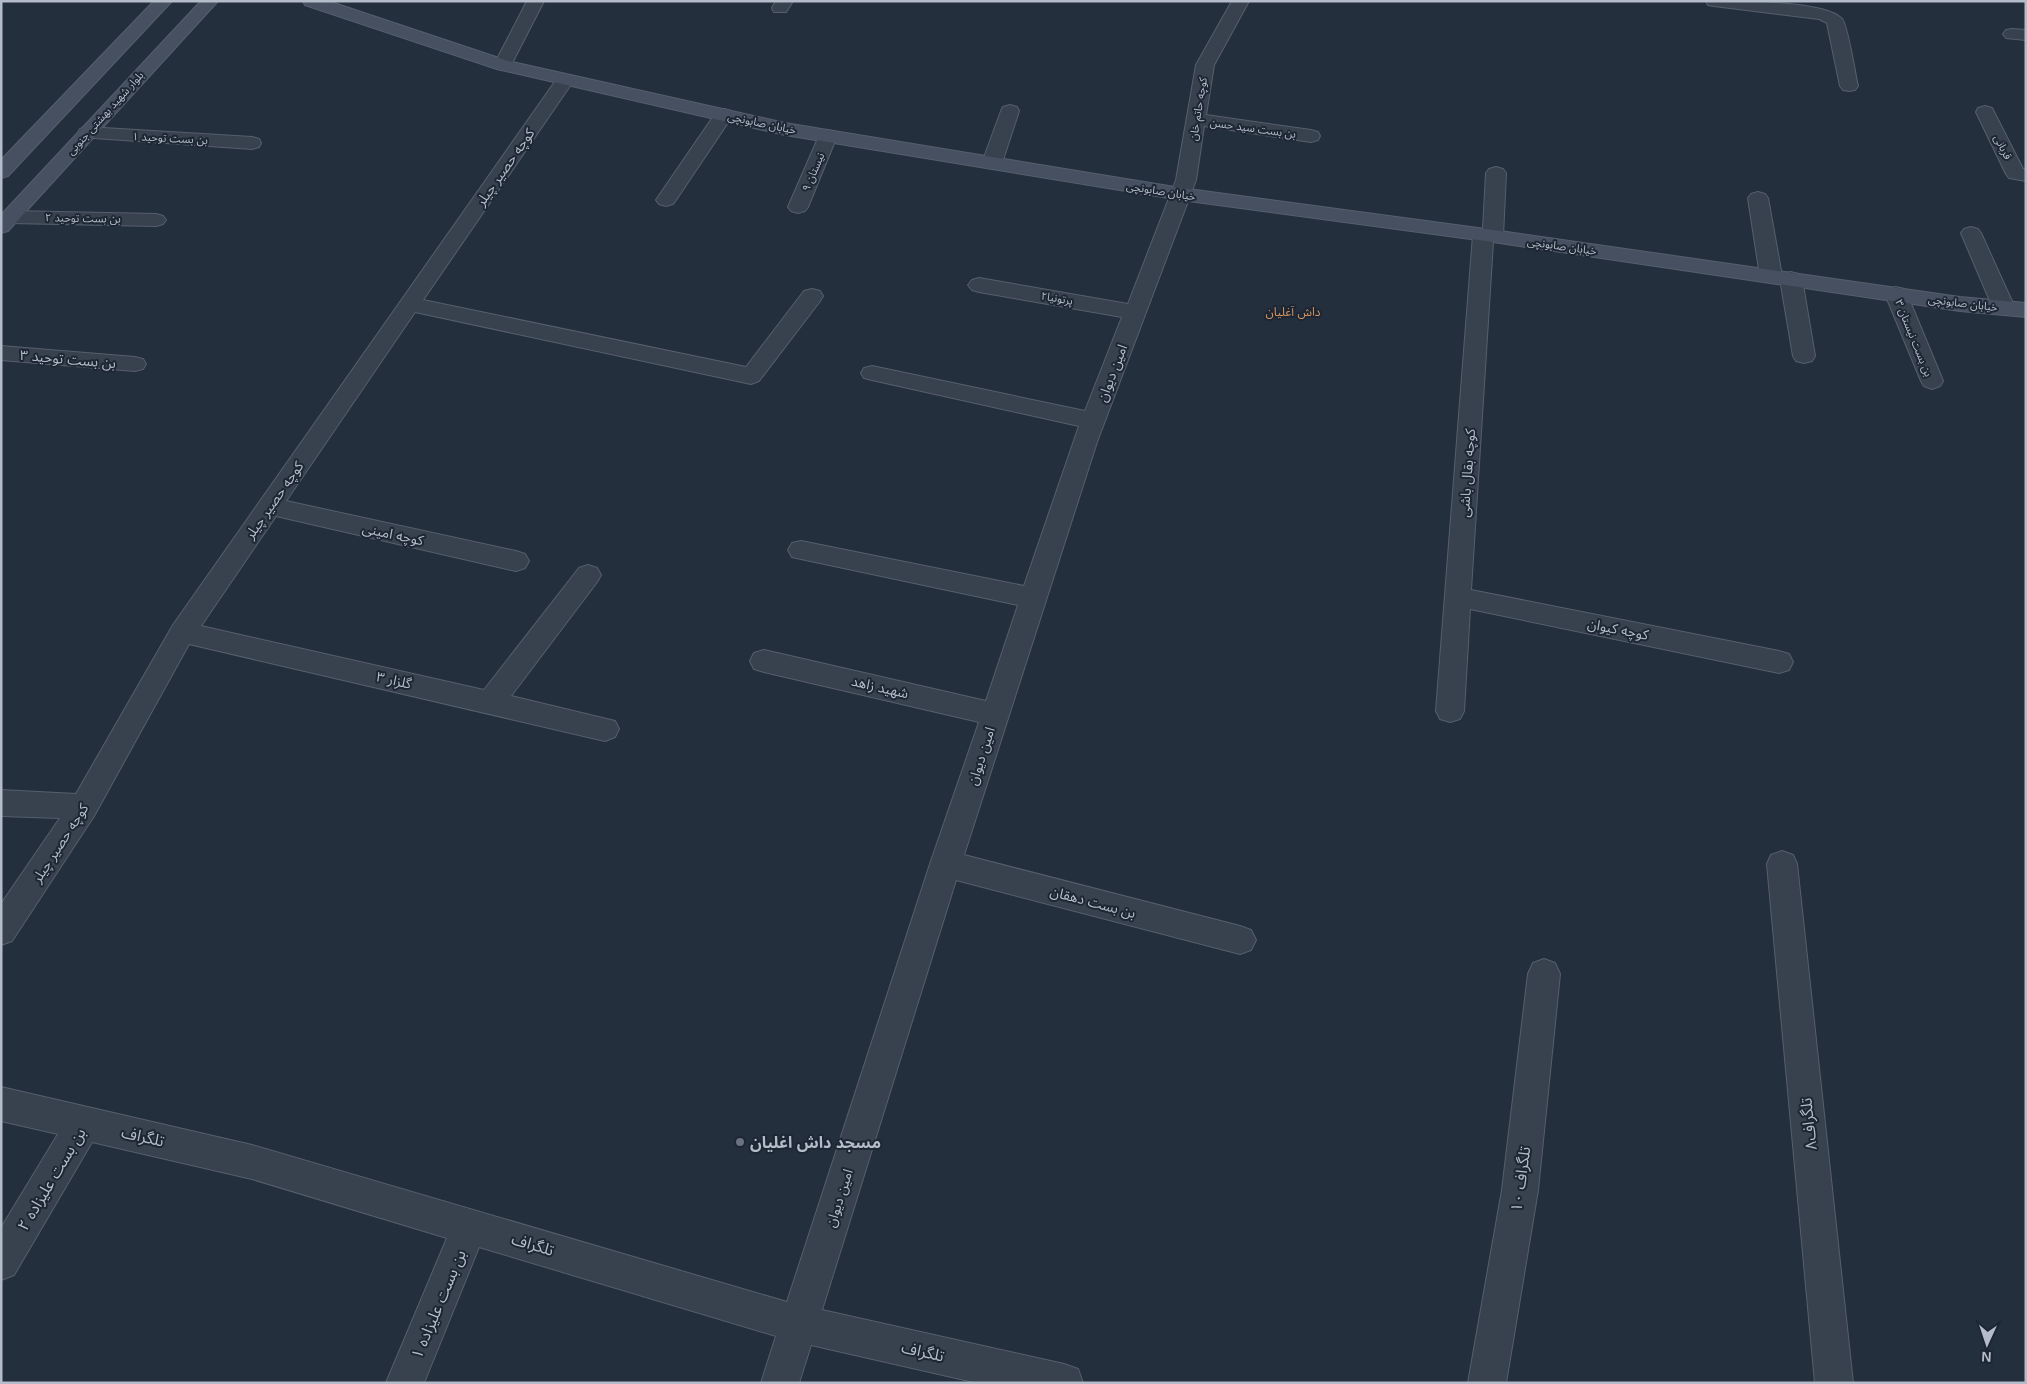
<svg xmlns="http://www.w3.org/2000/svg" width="2027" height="1384" font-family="Helvetica,'Noto Sans Arabic',sans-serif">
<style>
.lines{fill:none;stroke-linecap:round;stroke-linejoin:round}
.lane-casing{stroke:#565f6c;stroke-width:2}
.street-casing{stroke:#565f6c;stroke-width:2}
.secondary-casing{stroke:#565f6c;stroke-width:2}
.lane{fill:#38414e;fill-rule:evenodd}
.street{fill:#38414e;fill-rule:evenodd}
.secondary{fill:#465061;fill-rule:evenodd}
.worship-dot{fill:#6b7280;stroke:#1d2633;stroke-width:2}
.labels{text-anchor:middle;stroke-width:4;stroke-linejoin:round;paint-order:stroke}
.far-street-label{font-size:11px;fill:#b4bcc9;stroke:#1d2633}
.far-neighbourhood-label{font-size:12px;fill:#d59563;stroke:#1d2633}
.street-label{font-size:14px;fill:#b4bcc9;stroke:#1d2633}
.near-street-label{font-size:16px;fill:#b4bcc9;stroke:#1d2633}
.near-poi-label{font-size:16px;font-weight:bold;fill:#b4bcc9;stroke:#1d2633;text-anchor:start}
</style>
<rect width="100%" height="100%" fill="#242f3e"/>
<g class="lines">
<g class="lane-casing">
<path id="lane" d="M2012 29 2026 30V40L2006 38 2003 34 2006 30Z"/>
</g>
<g class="street-casing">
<g id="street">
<path d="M527 1H544L509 69 503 70 497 69 494 65Z"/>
<path d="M776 1H793L786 12H774L772 8Z"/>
<path d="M1232 1H1249L1214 65 1206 115 1311 130 1318 132 1320 136 1318 140 1311 142 1204 126 1196 180 1097 442 964 855 1240 926 1251 930 1256 940 1251 950 1240 954 956 880 822 1310 1064 1364 1078 1369 1083 1383H978L811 1345 799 1383H761L776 1336 479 1247 424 1383H386L447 1238 252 1179 92 1142 14 1275 1 1280V1228L58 1134 1 1121V1087L252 1145 787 1302 930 864 979 722 764 672 754 669 750 661 754 653 764 650 986 701 1018 605 801 559 792 557 788 550 792 543 801 541 1024 586 1079 426 872 380 864 378 861 373 864 368 872 366 1085 411 1122 317 979 292 972 290 968 285 972 280 979 278 1128 304 1176 180 1196 65Z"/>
<path d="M1706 1C1732 1 1826 0 1842 19 1848 26 1855 74 1858 86L1855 90 1849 91 1843 90 1840 86 1827 23 1819 19 1714 6 1708 5Z"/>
<path d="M565 75 571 76 574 80 423 300 746 367 804 291 812 289 820 291 823 296 820 301 759 381 751 384 415 312 286 501 516 551 525 554 529 561 525 568 516 571 276 516 201 626 484 690 579 568 588 565 597 568 601 575 597 582 511 696 615 721 619 729 615 737 605 741 189 644 94 816 12 941 1 945V904L60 818 1 816V790L76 794 173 625 559 76Z"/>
<path d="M1010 105 1017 107 1019 111 1002 163 999 167 992 169 985 167 982 163 1001 111 1003 107Z"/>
<path d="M1985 106 1992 108 1994 112 2023 169H2026V181L2009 178 2006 174 1976 112 1978 108Z"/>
<path d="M724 109 731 111 733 115 676 200 673 204 666 206 659 204 656 200 717 111Z"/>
<path d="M87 127 252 137 259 139 261 143 259 147 252 149 80 137 78 133 80 129Z"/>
<path d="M828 130 835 132 837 136 808 207 805 211 798 213 791 211 788 207 819 136 821 132Z"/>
<path d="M1496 167 1503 169 1506 173 1503 236 1500 240 1493 242 1471 590 1779 651 1789 654 1793 662 1789 670 1779 673 1470 609 1464 711 1460 719 1450 722 1440 719 1436 711 1473 235 1476 231 1483 229 1486 173 1489 169Z"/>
<path d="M1758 192 1765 194 1768 198 1782 276 1778 281 1771 283 1764 281 1760 276 1748 198 1751 194Z"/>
<path d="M10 211 156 214 163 216 166 220 163 224 156 226 10 223 3 221 1 215Z"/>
<path d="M1971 227 1978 229 1981 233 2015 308 2012 313 2004 315 1996 313 1993 308 1961 233 1964 229Z"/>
<path d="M1791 272 1798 274 1802 279 1815 356 1812 361 1804 363 1796 361 1793 356 1780 279 1784 274Z"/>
<path d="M1896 287 1904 289 1907 294 1943 381 1940 386 1932 389 1924 386 1921 381 1885 294 1888 289Z"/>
<path d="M1 346 135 357 143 359 146 364 143 369 135 371 1 360Z"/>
<path d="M1782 851 1793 855 1797 864 1853 1383H1815L1767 864 1771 855Z"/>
<path d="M1544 959 1555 963 1560 974 1538 1190 1506 1383H1468L1502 1190 1528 974 1533 963Z"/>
</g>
</g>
<g class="secondary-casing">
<g id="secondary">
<path d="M154 1H172L8 176 1 178V160Z"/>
<path d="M201 1H218L8 231 1 233V215Z"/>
<path d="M303 1H328L508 61 785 123 1181 188 1493 230 1960 297 2026 303V317L1960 311 1493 242 1181 200 785 135 497 69 305 5Z"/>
</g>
</g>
<use href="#lane" class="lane"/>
<use href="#street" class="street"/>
<use href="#secondary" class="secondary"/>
</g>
<circle class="worship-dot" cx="740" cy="1142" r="5"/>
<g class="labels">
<g class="far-street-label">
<text transform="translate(1198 109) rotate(-81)" y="4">کوچه حاتم خان</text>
<text transform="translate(105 113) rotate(-48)" y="4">بلوار شهید بهشتی جنوبی</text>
<text transform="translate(762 123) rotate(12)" y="4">خیابان صابونچی</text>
<text transform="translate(1253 128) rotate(8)" y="4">بن بست سید حسن</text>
<text transform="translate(170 138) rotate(3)" y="4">بن بست توحید ۱</text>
<text transform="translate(2003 147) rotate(63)" y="4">قربانی</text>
<text transform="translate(813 172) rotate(-67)" y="4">نیستان ۹</text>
<text transform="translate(1161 191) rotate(9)" y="4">خیابان صابونچی</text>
<text transform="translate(83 218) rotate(1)" y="4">۲ بن بست توحید</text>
<text transform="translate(1562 246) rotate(8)" y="4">خیابان صابونچی</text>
<text transform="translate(1057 298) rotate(10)" y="4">پرتونیا۲</text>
<text transform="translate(1963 303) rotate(7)" y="4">خیابان صابونچی</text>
<text transform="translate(1914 338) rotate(68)" y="4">بن بست نیستان ۳</text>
</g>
<g class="far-neighbourhood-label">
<text x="1293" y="316">داش آغلیان</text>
</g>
<g class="street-label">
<text transform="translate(505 167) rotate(-55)" y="5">کوچه حصیر چیلر</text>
<text transform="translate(68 359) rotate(5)" y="5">۳ بن بست توحید</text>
<text transform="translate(1112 373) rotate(-69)" y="5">امین دیوان</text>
<text transform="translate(1467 473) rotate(-86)" y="5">کوچه بقال باشی</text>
<text transform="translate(274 500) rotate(-55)" y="5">کوچه حصیر چیلر</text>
<text transform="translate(393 534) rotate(12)" y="5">کوچه امینی</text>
<text transform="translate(1618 629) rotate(11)" y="5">کوچه کیوان</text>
<text transform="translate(394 680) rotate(13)" y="5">گلزار ۳</text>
<text transform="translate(880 687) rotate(13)" y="5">شهید زاهد</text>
<text transform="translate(981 756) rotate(-72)" y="5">امین دیوان</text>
<text transform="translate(60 843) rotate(-57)" y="5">کوچه حصیر چیلر</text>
<text transform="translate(1093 902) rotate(15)" y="5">بن بست دهقان</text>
<text transform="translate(839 1198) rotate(-72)" y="5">امین دیوان</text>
</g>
<g class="near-street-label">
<text transform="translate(1808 1124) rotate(-96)" y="6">تلگراف۸</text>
<text transform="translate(143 1136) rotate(13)" y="6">تلگراف</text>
<text transform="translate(51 1179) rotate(-59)" y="6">بن بست علیزاده ۲</text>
<text transform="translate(1520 1179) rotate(-82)" y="6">تلگراف ۱۰</text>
<text transform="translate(533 1244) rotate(17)" y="6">تلگراف</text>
<text transform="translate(438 1304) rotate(-67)" y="6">بن بست علیزاده ۱</text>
<text transform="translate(923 1351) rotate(13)" y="6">تلگراف</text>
</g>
<g class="near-poi-label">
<text x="750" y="1148">مسجد داش اغلیان</text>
</g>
</g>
<rect width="2027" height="1384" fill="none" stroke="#b4bcc9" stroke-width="5"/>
<g transform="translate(1987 1344) rotate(183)" stroke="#1d2633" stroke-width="4" paint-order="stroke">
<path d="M0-4L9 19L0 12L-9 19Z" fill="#b4bcc9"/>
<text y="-8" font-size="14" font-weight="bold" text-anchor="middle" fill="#b4bcc9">N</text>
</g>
</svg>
